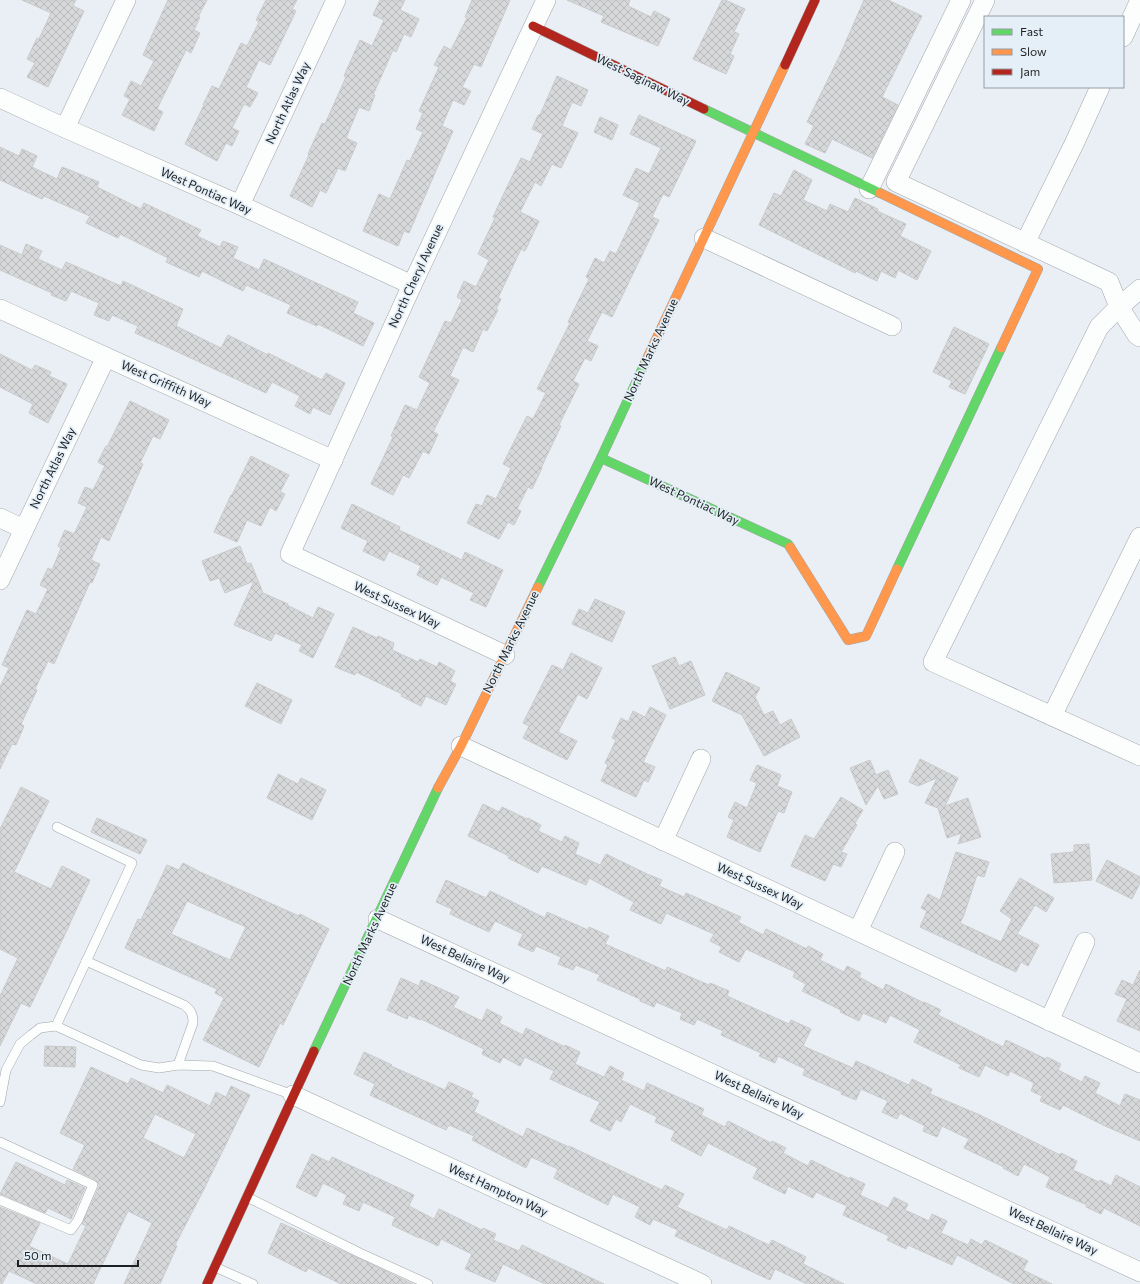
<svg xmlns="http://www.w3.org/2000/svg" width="1140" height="1284" font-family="Commissioner,sans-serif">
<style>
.building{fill:url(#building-cross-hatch);stroke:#c9cacb;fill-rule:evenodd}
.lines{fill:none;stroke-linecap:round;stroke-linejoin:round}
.lane-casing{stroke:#a2a6aa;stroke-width:10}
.street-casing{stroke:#a2a6aa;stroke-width:20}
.fast-casing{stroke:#a2a6aa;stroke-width:10}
.slow-casing{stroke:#a2a6aa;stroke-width:10}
.jam-casing{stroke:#a2a6aa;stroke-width:10}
.lane{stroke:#fcfdfd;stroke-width:9}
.street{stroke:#fcfdfd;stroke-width:19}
.fast{stroke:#63d668;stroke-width:9}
.slow{stroke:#ff974d;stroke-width:9}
.jam{stroke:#b3261e;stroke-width:9}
.labels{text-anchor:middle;stroke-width:3.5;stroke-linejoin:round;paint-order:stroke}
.street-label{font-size:12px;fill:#1d2123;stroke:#e5eff8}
</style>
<defs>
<pattern id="building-cross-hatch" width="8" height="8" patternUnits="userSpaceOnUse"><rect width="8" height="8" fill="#d7d8d9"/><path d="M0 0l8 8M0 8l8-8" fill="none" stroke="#b8b9ba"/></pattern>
</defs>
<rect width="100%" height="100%" fill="#e9eff4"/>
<g class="building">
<path d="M22 0H76L73 6 84 11 48 87 27 77 35 63 27 59 37 38 39 39 51 13Z"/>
<path d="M168 0H207L198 17H200L194 30 200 33 191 53 186 50 157 109 163 112 154 131 122 115 130 99 124 96 131 81 141 86 154 61 143 55Z"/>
<path d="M266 0H297L292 9 296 11 270 65 259 60 246 87 258 93 250 107 244 104 232 128 239 131 232 146 226 143 217 161 185 144 204 105H203L212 86 219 89 241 43 247 46 259 22 256 20Z"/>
<path d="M380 0H405L400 10 419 19 411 37 404 34 396 52 393 50 373 95H375L369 111 359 107 346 138 357 143 345 171 338 168 326 193 320 190 312 207 290 196 309 155 308 154 322 123 325 124 346 77 344 76 360 40 372 46 384 20 373 15Z"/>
<path d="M472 0H510L481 67 474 64 462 87 471 91 464 105 453 100 442 126 453 131 409 233 404 231 398 246 363 231 379 194 390 199 407 160 410 161 423 132 416 129 423 113 419 111 439 67 434 65 444 46 451 50 467 18 465 17Z"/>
<path d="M567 0H630L628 6 651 17 654 11 670 19 658 46 601 22 604 16Z"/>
<path d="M722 0H725L745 9 734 32 739 34 730 54 734 56 726 74 693 59Z"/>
<path d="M864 0H888L922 16 882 97 898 105 872 158 832 139 825 153 805 144 814 126 807 122 840 55Z"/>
<path d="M557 76 588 90 581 106 572 102 562 126 578 133 561 168 552 164 541 186 535 182 520 212 539 221 525 251 521 249 498 298 501 299 496 309 498 310 487 331 483 329 473 352 463 347 450 376 459 380 433 432 438 434 429 454 423 451 409 478 403 475 393 495 371 484 393 437 391 436 405 405 417 410 430 383 419 377 445 321 451 323 462 300 457 297 464 281 476 287 489 260 478 254 495 218 493 217 507 187 521 158 530 162 543 134 532 129 538 115H540Z"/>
<path d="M639 115 696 141 669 197 663 194 652 217 659 220 612 317 602 312 587 341 598 346 591 361 585 358 573 381 579 384 559 425 561 426 541 468H542L532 489 528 487 517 509 521 511 514 525 508 522 499 539 467 523 476 504 482 506 487 495 496 499 511 468 503 464 527 416 533 419 546 393 537 389 570 323 568 322 589 279 586 277 595 258 604 263 610 251 616 254 640 203 623 195 636 168 649 174 661 148 630 134Z"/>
<path d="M600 117 618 125 612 140 594 132Z"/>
<path d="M0 147 19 156 22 149 37 156 32 167 57 179 62 167 72 171 99 182 97 187 141 209 144 203 201 230 197 236 220 247 223 241 238 247 233 258 259 270 264 259 358 302 353 313 374 323 363 346 318 324 317 326 287 313 291 305 246 285 243 291 202 271 199 277 166 262 168 258 120 234 118 238 86 223 90 216 44 196 42 199 0 180Z"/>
<path d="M794 170 812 180 803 200 827 211 830 204 848 212 855 198 878 209 877 211 906 224 900 236 931 251 917 280 898 270 895 278 881 271 877 281 856 271 855 273 759 225 774 193 781 196Z"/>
<path d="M26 244 42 251 38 259 62 270 66 262 121 286 123 281 183 309 176 326 221 348 228 335 268 355V353L322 380 326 373 345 383 330 415 313 407 310 414 295 406 300 396 272 382 266 393 167 347 135 333 138 326 112 315 109 321 94 315 99 303 71 291 66 301 51 295 52 293 0 270V245L22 255Z"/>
<path d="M954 327 989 344 965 394 949 387 952 381 933 372Z"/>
<path d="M0 354 32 370 35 365 51 372 49 376 67 384 48 423 29 413 33 404 0 387Z"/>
<path d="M130 401 169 420 160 439 153 436 140 463 143 464 109 541 101 537 91 560 100 564 92 583 90 582 54 664 48 661 35 689 37 690 21 724 24 726 16 745 12 744 0 769V687L9 668 2 665 27 610 36 614 48 589 40 585 48 568 52 570 61 548 58 546 65 530 74 534 87 507 78 503 85 487 93 490 105 466 98 462 106 446 107 447Z"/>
<path d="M251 456 289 475 280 492 285 494 276 511 270 507 261 526 247 520 237 542 214 532 231 495H232Z"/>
<path d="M352 504 400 527 399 530 462 560 465 552 503 570 486 607 470 600 474 593 441 577 437 585 417 575 421 566 389 551 384 561 363 551 368 541 341 528Z"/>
<path d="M240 546 247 564 251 563 263 593 288 604 287 605 313 618 318 607 334 614 313 658 299 651 302 645 275 633 271 641 234 625 254 581 225 593 219 578 210 581 202 561Z"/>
<path d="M595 599 625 612 612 642 572 624 579 609 588 613Z"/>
<path d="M353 627 377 638 378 636 394 643 392 650 418 662 420 659 437 667 439 662 455 671 450 681 456 684 446 705 426 696 421 706 401 696 402 694 356 672 355 675 335 667Z"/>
<path d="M571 653 602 668 587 699 578 694 558 732 577 741 567 760 523 738 529 726 523 723 552 665 563 670Z"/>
<path d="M675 657 679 666 691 661 705 695 670 709 652 666Z"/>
<path d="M726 672 760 688 755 697 764 715 773 711 780 725 791 719 800 737 764 756 742 715 712 701Z"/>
<path d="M257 683 292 700 281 724 245 706Z"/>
<path d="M650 707 666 715 643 762 655 767 648 782 644 780 636 797 601 781 608 765 605 763 616 740 612 738 621 718 628 722 633 711 645 717Z"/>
<path d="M920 759 958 778 945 806 968 798 981 837 958 844 962 833 947 838 938 808 925 803 937 778 918 786 909 782Z"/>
<path d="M870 760 876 775 888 770 898 794 884 799 878 786 866 805 850 768Z"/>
<path d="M757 765 781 775 777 786 792 792 784 813 778 811 760 852 727 837 734 820 728 817 735 802 747 808 757 783 750 780Z"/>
<path d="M278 774 298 784 301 778 326 790 312 820 267 798Z"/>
<path d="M21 787 49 801 14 872 51 889 62 866 90 880 70 923V924L30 1007 21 1003 0 1046V996L18 958 0 949V829Z"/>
<path d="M841 797 863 810 855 823 857 825 841 852 847 854 841 867 833 864 825 881 791 866 805 835 814 839Z"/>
<path d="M483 804 499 812 502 807 527 819 528 818 541 825 538 831 562 842 565 836 579 843 575 854 600 865 606 854 647 874 662 880 659 886 684 897 686 893 741 917 738 922 763 935 766 929 807 949 808 946 823 954 820 960 844 972 847 966 861 973 859 977 883 990 886 984 924 1003V1002L941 1010 938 1015 1003 1047 1006 1040 1046 1059 1047 1057 1061 1064 1058 1070 1082 1082 1085 1076 1100 1083 1095 1093 1120 1106 1125 1094 1140 1100V1141L1105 1126 1063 1105 1060 1110 1040 1101 1042 1096 1031 1091 1034 1083 1010 1071 1008 1076 985 1065 979 1077 959 1068 961 1065 914 1042 920 1030 890 1015 886 1023 863 1013 859 1021 840 1012 841 1010 802 991 806 984 793 977 795 972 746 949 739 962 719 952 722 947 710 941 714 934 666 913 661 924 630 910 634 902 589 878 586 885 542 866 538 873 508 858 509 856 468 836Z"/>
<path d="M97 818 147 840 140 854 91 832Z"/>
<path d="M1089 844 1092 880 1054 883 1051 854 1074 852V845Z"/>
<path d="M956 852 989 862 984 877 977 875 964 915 960 923 1001 942 1012 919 1000 911 1020 878 1054 898 1046 912 1035 905 1017 934 1039 945 1028 966 1021 962 1016 972 920 927 927 911 921 908 928 894 940 900Z"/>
<path d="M1107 860 1140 877V883L1132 899 1096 881Z"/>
<path d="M183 863 200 872 299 916 300 914 329 929 283 1025 280 1023 259 1067 203 1040 224 998 215 993 217 989 125 948 138 919 141 920 167 865 179 870ZM187 901 246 927 230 960 171 934Z"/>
<path d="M446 880 486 898 490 891 545 918 547 912 588 930 589 927 609 936 605 944 666 971 667 967 709 985 710 983 729 991 727 996 789 1024 791 1020 811 1029 803 1046 853 1068 856 1061 909 1085 912 1079 932 1089 930 1094 980 1115 1060 1155 1061 1153 1077 1161 1073 1170 1099 1182 1100 1180 1111 1186 1116 1175 1140 1187V1226L1104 1208 1101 1214 1086 1207 1087 1205 1046 1187 1050 1177 1024 1164 1018 1176 1003 1168 1004 1167 964 1148 969 1139 942 1126 937 1137 923 1131 925 1126 900 1113 897 1119 882 1112 888 1101 861 1089 856 1100 841 1094 842 1092 803 1075 805 1069 778 1056 775 1063 759 1056 761 1053 721 1035 723 1031 697 1019 694 1025 680 1019 682 1013 656 1002 654 1007 640 1001V999L597 980 600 975 576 965 573 970 558 964 561 957 536 946 533 952 518 945 523 934 495 921 489 932 450 914 452 909 436 902Z"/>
<path d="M1140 970V1031L1117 1021 1127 999 1115 994 1122 980 1133 985Z"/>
<path d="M401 978 419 986 421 980 459 997 453 1007 482 1021 487 1009 502 1017 499 1023 523 1035 526 1028 565 1047V1045L580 1052 575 1064 604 1077 610 1066 624 1073 621 1080 644 1091 647 1083 704 1109 701 1115 725 1127 728 1121 771 1143 772 1141 786 1148 783 1153 808 1166 811 1160 850 1179V1177L865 1184 860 1195 888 1208 894 1197 908 1204 905 1210 929 1221 932 1214 947 1221 941 1233 968 1245 971 1239 982 1245 985 1240 1028 1261 1023 1270 1052 1284H1014L957 1255 952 1265 908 1245 906 1249 887 1240 889 1236 843 1215 847 1206 816 1192 813 1198 788 1186 785 1194 753 1178 758 1168 708 1143 701 1156 671 1140 675 1131 655 1122 657 1117 630 1104 621 1122 616 1119 610 1131 590 1121 600 1102 550 1079 554 1071 525 1057 520 1066 503 1057 500 1063 482 1054 484 1049 421 1019 420 1020 409 1015 407 1019 387 1010Z"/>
<path d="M45 1046 76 1047 75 1067 44 1066Z"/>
<path d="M364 1052 392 1065 391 1066 445 1090 449 1082 473 1093 471 1097 479 1101 474 1112 523 1137 527 1128 569 1147V1146L662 1190 665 1185 684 1194 677 1207 727 1230 729 1226 769 1245 772 1240 806 1257 803 1264 844 1284H807L775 1269 770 1280 675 1236 678 1230 653 1219 650 1225 635 1217 640 1207 613 1194 608 1205 554 1178 558 1169 531 1157 526 1168 472 1140 474 1136 449 1125 446 1130 370 1095 375 1084 354 1074Z"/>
<path d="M91 1067 128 1084 131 1078 163 1093 167 1085 210 1106 216 1092 226 1097 231 1086 250 1095 203 1191 175 1245 177 1246 160 1284H124L152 1223 128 1211 93 1284H37L9 1271 2 1284H0V1207L40 1223 29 1246 68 1264 86 1226 82 1224 99 1187V1184L96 1180 73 1169 85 1145 60 1133ZM155 1114 196 1134 184 1158 143 1138Z"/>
<path d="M312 1154 329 1162 332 1157 414 1195 409 1206 434 1219 439 1209 482 1230 483 1228 496 1234 493 1240 519 1251 522 1245 604 1284H545L503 1264 495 1282 465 1269 472 1254 441 1239 438 1246 419 1237V1238L392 1225 395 1217 363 1202 359 1211 343 1204 347 1195 323 1183 316 1197 296 1187Z"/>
<path d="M16 1162 65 1185 67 1180 85 1188 71 1219 48 1208 45 1213 0 1194Z"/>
<path d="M281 1223 358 1258 413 1284H341L308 1268 306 1272 268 1253Z"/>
</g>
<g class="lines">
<g class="lane-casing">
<g id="lane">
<path d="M86 961 184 1005C191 1010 193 1014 193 1023L178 1065"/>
<path d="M56 1026 132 863 57 827"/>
<path d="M0 1102 6 1070 20 1044 31 1035 40 1028 56 1026 141 1065 159 1068 178 1065 213 1066 293 1095"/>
<path d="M0 1142 93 1185 78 1220 71 1230 0 1200"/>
<path d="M247 1197 360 1253 428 1284"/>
<path d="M215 1267 253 1284"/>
</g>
</g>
<g class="street-casing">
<g id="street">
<path d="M985 0 896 182 1109 282 1119 307 1137 335 1140 337"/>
<path d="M1123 37 1140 0"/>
<path d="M0 98 65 128 240 205 412 285"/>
<path d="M65 128 126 0"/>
<path d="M869 189 961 0"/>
<path d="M240 205 336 0"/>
<path d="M704 238 892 326"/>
<path d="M1025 243 1074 144 1100 87"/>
<path d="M1140 289 1119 307 1099 327 933 662 1140 756"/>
<path d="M0 309 333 460"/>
<path d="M0 518 24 529"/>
<path d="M0 580 106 357"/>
<path d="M505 655 290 554 412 285 546 0"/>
<path d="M1052 716 1140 537"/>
<path d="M461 746 1140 1063"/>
<path d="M663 841 701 759"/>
<path d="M378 919 1140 1272"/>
<path d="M858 931 895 852"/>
<path d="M1049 1021 1085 942"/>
<path d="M293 1095 702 1284"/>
</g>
</g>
<g class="fast-casing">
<g id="fast">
<path d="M704 109 880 193"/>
<path d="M601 458 788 544 790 547"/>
<path d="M897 569 1001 348"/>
<path d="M538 587 601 458 645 363"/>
<path d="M314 1051 438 788"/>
</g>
</g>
<g class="slow-casing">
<g id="slow">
<path d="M880 193 1038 269 1001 348"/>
<path d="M645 363 785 65"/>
<path d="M790 547 848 640 866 636 897 569"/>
<path d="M438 788 461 746 538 587"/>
</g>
</g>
<g class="jam-casing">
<g id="jam">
<path d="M533 26 704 109"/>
<path d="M785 65 815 0"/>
<path d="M207 1284 314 1051"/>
</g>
</g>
<use href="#lane" class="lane"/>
<use href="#street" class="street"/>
<use href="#fast" class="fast"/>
<use href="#slow" class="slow"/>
<use href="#jam" class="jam"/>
</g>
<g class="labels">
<g class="street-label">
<text transform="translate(643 80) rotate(26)" y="4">West Saginaw Way</text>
<text transform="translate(288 103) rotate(-65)" y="4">North Atlas Way</text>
<text transform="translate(206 191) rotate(24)" y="4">West Pontiac Way</text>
<text transform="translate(416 276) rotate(-65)" y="4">North Cheryl Avenue</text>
<text transform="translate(651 350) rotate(-65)" y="4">North Marks Avenue</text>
<text transform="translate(166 384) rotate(24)" y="4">West Griffith Way</text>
<text transform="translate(53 468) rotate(-64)" y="4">North Atlas Way</text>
<text transform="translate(694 501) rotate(25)" y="4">West Pontiac Way</text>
<text transform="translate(397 605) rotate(25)" y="4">West Sussex Way</text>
<text transform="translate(511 642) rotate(-64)" y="4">North Marks Avenue</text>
<text transform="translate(760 886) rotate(25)" y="4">West Sussex Way</text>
<text transform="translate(370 934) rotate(-65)" y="4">North Marks Avenue</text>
<text transform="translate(465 959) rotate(25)" y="4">West Bellaire Way</text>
<text transform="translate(759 1095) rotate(25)" y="4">West Bellaire Way</text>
<text transform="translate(498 1190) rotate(25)" y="4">West Hampton Way</text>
<text transform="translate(1053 1231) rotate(25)" y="4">West Bellaire Way</text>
</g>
</g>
<rect x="984" y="16" width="140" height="72" fill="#e5eff8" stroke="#959da3"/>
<rect x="992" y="29" width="20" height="6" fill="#63d668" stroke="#959da3"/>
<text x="1020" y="36" font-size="12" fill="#1d2123">Fast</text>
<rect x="992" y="49" width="20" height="6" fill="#ff974d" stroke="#959da3"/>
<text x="1020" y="56" font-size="12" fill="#1d2123">Slow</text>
<rect x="992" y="69" width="20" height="6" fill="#b3261e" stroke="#959da3"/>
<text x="1020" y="76" font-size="12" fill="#1d2123">Jam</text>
<path d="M18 1260v6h120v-6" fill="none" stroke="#1d2123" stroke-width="2"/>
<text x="24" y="1260" font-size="12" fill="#1d2123" stroke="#e5eff8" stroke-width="3" paint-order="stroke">50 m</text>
</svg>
